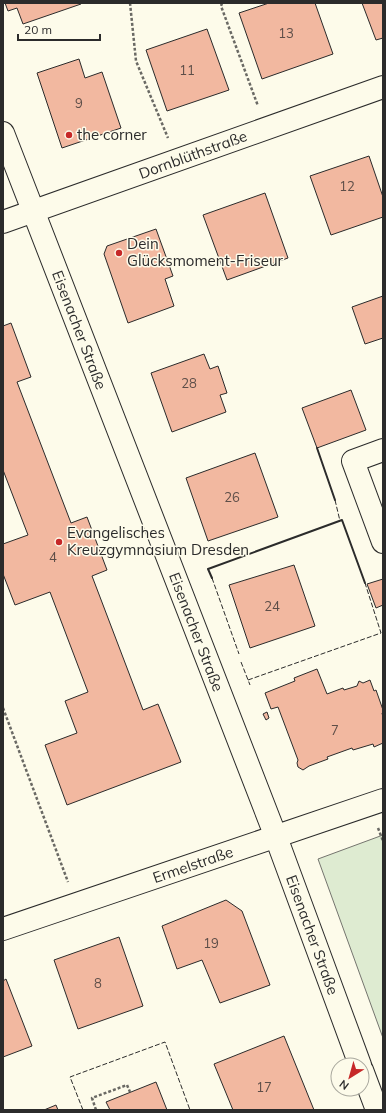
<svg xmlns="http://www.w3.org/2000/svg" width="386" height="1113" font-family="Mulish,sans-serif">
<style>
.green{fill:#deebd1;stroke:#74746e}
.building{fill:#f2b8a0;stroke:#2b2b2b}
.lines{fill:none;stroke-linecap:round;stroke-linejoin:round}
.minor-casing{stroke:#2b2b2b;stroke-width:24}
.path{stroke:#6a6964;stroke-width:2.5;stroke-dasharray:3 2;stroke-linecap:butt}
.minor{stroke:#fdfbea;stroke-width:22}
.fence{stroke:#2b2b2b;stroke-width:1;stroke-dasharray:5 2;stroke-linecap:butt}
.wall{stroke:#2b2b2b;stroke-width:2}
.poi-dot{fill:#c62828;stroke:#fdfbea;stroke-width:1.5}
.labels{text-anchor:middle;stroke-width:3;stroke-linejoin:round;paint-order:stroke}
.number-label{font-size:13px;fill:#5d4e48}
.poi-label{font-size:15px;fill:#2b2b2b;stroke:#fdfbea;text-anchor:start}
.street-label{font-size:15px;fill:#2b2b2b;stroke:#fdfbea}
</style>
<rect width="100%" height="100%" fill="#fdfbea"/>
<path class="green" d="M383 835V1038L318 859Z"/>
<g class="building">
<path d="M5 3H80L81 4 23 24 17 8 8 11Z"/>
<path d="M269 3H315L333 54 262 79 239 13Z"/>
<path d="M362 3H383V38L376 40Z"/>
<path d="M207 29 229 90 167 111 146 50Z"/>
<path d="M79 59 85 78 102 72 121 128 62 148 37 73Z"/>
<path d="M369 156 383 197V217L331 235 310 176Z"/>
<path d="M265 193 288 258 227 280 203 215Z"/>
<path d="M156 229 173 276 165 279 174 306 128 323 104 254 107 246Z"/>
<path d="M383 296V338L365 344 352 307Z"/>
<path d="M11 323 31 377 17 382 71 523 87 517 107 570 92 576 143 710 158 704 181 762 67 805 45 745 77 733 65 701 88 692 50 592 15 605 3 574V544L28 535 3 470V326Z"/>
<path d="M204 354 210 369 218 366 227 393 220 395 226 412 172 432 151 373Z"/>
<path d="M351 390 366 430 317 448 302 408Z"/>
<path d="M255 453 278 517 208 541 186 478Z"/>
<path d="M294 565 315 626 250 648 229 585Z"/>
<path d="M383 579V605L376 608 367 584Z"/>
<path d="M317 669 327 694 343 688 344 690 357 686 359 681 363 683 370 680 374 691 376 690 383 710V713H382L383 717V743L374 747 373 744 353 750 352 748 327 757 328 759 309 766 303 770 298 767 297 763 298 760 278 707 271 709 265 693 295 681 294 678Z"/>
<path d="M267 712 269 718 266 720 263 714Z"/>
<path d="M226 900 242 911 270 985 220 1003 202 960 177 969 162 926Z"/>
<path d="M119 937 143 1006 78 1029 54 960Z"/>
<path d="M6 979 32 1046 3 1057V981Z"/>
<path d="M284 1036 314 1110H233L214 1064Z"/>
<path d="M156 1082 167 1110H110L106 1102Z"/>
<path d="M56 1105 58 1110H44Z"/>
</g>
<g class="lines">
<g class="minor-casing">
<g id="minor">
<path d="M3 133 276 837 360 1065"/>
<path d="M3 222 383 87"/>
<path d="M383 450 353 461 383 542"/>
<path d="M3 929 383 800"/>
<path d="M362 1070 377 1110"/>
</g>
</g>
<g class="path">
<path d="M130 3 136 61 168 138"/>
<path d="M222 3 221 6 258 106"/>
<path d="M3 708 68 882"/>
<path d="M378 828 383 841"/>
<path d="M96 1110 92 1098 127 1085 130 1092"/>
</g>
<use href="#minor" class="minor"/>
<g class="fence">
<path d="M335 500 340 521"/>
<path d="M212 578 239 654"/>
<path d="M241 662 250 685"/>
<path d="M248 680 381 633 365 583"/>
<path d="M83 1110 70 1077 165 1042 190 1110"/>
</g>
<g class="wall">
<path d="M317 448 335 500"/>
<path d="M212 578 208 569 342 520 365 583"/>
</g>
</g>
<g class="poi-dot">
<circle cx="69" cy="135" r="4"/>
<circle cx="119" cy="253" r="4"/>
<circle cx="59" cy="542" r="4"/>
</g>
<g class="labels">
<g class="number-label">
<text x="286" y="38">13</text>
<text x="187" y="75">11</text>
<text x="79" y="108">9</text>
<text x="347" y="191">12</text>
<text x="189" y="388">28</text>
<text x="232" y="502">26</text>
<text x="53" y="562">4</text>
<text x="272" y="611">24</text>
<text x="335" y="735">7</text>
<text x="211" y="948">19</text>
<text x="98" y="988">8</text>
<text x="264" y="1092">17</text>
</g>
<g class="poi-label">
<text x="77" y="140">the corner</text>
<text x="127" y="249">Dein<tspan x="127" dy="17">Glücksmoment-Friseur</tspan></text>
<text x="67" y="538">Evangelisches<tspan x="67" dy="17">Kreuzgymnasium Dresden</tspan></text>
</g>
<g class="street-label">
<text transform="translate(193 155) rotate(-20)" y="5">Dornblüthstraße</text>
<text transform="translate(79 330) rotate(69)" y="5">Eisenacher Straße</text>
<text transform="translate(196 632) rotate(69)" y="5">Eisenacher Straße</text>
<text transform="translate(193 865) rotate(-19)" y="5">Ermelstraße</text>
<text transform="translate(312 935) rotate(70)" y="5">Eisenacher Straße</text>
</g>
</g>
<rect width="386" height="1113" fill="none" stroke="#2b2b2b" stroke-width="8"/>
<g transform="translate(350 1077) rotate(217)"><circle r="19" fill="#fdfbea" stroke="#a9a89e"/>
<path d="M0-3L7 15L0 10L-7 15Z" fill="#c62828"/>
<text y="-6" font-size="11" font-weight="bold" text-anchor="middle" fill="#2b2b2b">N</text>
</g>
<path d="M18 34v6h82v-6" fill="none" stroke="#2b2b2b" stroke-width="2"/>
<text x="24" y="34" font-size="12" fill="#2b2b2b" stroke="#fdfbea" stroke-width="3" paint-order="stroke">20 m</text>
</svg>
